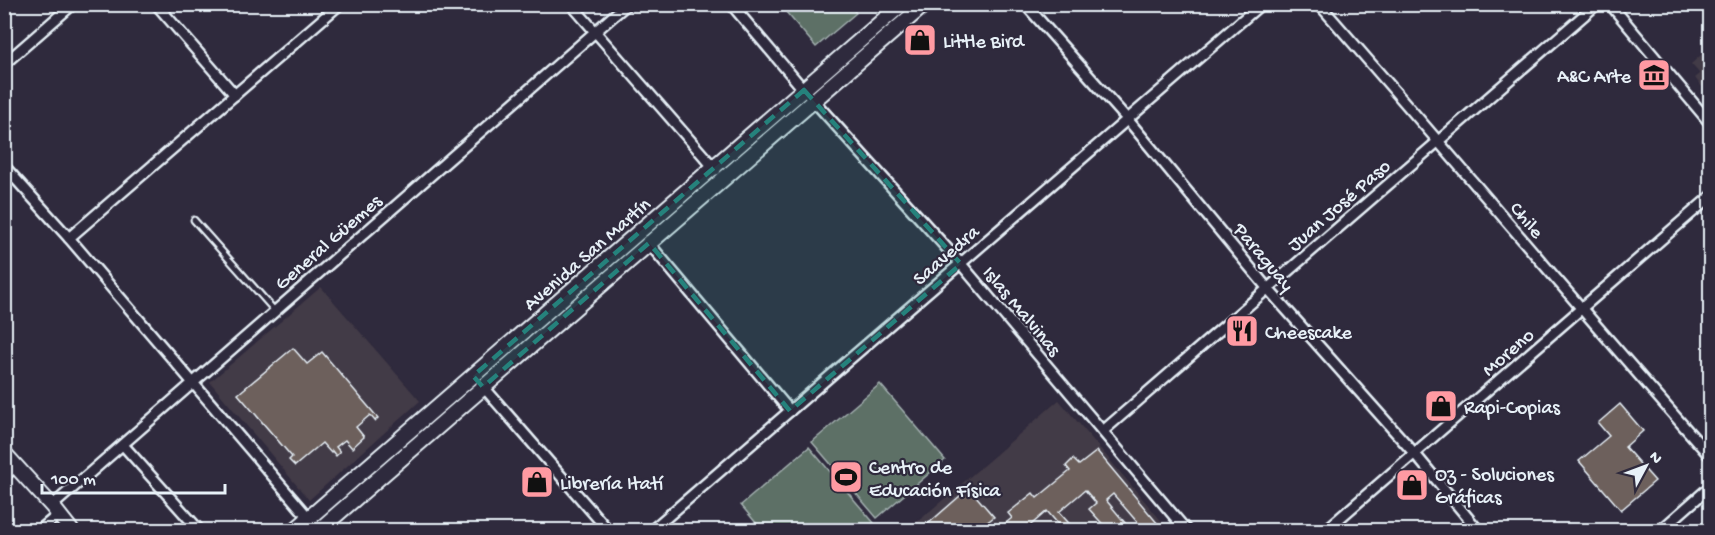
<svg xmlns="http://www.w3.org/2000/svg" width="1715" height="535" font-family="'Gochi Hand',sans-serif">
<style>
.built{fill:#423a46}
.green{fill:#5d6f66;stroke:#a2b0af;stroke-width:1.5}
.building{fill:#6d605c;stroke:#e8f1f8;stroke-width:1.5}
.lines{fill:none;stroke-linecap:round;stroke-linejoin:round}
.lane-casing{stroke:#e8f1f8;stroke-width:9}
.street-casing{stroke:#e8f1f8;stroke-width:14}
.secondary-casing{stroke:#e8f1f8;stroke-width:18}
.lane{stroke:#2f2a3d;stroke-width:4.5}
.street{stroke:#2f2a3d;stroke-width:9}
.secondary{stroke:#2f2a3d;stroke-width:14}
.marked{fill:#25827c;fill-opacity:0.2;stroke:#25827c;stroke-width:4.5;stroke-dasharray:12 8;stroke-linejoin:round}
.labels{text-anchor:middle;stroke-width:4.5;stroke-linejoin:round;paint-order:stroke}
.poi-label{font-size:20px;fill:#e8f1f8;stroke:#2f2a3d;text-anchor:start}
.street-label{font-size:20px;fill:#e8f1f8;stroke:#2f2a3d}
</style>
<rect width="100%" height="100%" fill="#2f2a3d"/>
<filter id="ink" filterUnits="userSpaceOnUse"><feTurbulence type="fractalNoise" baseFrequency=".0167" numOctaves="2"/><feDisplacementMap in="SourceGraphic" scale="12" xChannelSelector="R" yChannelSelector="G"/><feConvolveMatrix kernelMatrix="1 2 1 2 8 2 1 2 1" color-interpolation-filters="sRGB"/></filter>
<g filter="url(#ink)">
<g class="built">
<path d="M1710 47V86L1707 83 1702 87 1695 78 1700 74 1691 64Z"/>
<path d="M321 287 420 401 309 500 210 382Z"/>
<path d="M1059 400 1169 530H908Z"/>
</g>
<g class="green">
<path d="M780 5H850L856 13 816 47Z"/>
<path d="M880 384 945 460 877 518 812 442Z"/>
<path d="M809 447 874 523 865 530H762L741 505Z"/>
</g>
<g class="building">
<path d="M293 348 307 364 322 352 378 418 375 421 370 415 356 427 364 437 352 448 345 440 336 447 340 452 336 456 332 451 331 453 322 443 295 466 289 460 292 457 238 394Z"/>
<path d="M1620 404 1643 431 1625 447 1655 481 1621 510 1579 461 1609 436 1598 423Z"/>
<path d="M1097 451 1163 530H1144L1113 494 1106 500 1131 530H1108L1089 509 1096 503 1085 490 1059 512 1075 530H1050L1058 524 1047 511 1025 530H997L1012 518 1008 513 1033 493 1037 498 1070 471 1066 466 1073 459 1079 465Z"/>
<path d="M969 488 994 517 977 530H921Z"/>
</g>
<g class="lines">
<g class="lane-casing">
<g id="lane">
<path d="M4 10 10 4"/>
<path d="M194 220 275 311"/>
</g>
</g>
<g class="street-casing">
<g id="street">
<path d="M156 4 235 95"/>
<path d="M571 4 716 170"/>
<path d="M731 4 804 90 961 264 1186 530"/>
<path d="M1025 4 1128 120 1268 289 1415 454 1478 530"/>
<path d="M1319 4C1451 154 1578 307 1710 456"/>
<path d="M1610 4 1710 123"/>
<path d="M4 64 73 4"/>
<path d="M4 166 69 238 319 530"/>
<path d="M69 238 340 4"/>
<path d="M647 241 790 411"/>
<path d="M481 384 608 530"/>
<path d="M1103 431 1597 4"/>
<path d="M123 445 199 530"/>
<path d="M4 476 16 466"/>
<path d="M52 506 627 4"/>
<path d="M40 530 58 515"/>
<path d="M652 530 1261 4"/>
<path d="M1326 530 1710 197"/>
<path d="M1661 530 1710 487"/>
</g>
</g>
<g class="secondary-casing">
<g id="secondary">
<path d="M4 453 52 506 71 530"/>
<path d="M295 530 902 4"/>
<path d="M319 530 925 4"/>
</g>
</g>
<use href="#lane" class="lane"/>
<use href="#street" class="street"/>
<use href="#secondary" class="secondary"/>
</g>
</g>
<path class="marked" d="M804 90 961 264 790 411 649 243 483 387 473 376Z"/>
<defs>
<g id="shop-square" transform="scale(1.725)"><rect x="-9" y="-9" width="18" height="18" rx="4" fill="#ff9aa2" stroke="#2f2a3d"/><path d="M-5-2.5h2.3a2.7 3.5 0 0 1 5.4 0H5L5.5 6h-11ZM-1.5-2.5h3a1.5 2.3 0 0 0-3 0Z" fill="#111"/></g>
<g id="museum-square" transform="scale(1.725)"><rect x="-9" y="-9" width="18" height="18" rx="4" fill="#ff9aa2" stroke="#2f2a3d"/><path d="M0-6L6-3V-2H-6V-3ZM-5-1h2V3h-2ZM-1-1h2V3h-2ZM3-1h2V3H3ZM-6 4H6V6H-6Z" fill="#111"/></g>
<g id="restaurant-square" transform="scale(1.725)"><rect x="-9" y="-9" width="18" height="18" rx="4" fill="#ff9aa2" stroke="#2f2a3d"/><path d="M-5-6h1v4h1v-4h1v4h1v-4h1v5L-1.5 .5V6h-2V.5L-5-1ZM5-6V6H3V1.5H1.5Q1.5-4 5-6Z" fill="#111"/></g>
<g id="stadium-square" transform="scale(1.725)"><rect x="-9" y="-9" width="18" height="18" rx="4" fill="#ff9aa2" stroke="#2f2a3d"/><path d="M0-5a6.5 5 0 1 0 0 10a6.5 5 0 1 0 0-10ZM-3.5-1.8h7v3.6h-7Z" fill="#111"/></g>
</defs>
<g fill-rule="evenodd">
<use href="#shop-square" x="920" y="40"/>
<use href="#museum-square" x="1654" y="75"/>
<use href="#restaurant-square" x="1242" y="331"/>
<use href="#shop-square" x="1441" y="406"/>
<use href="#stadium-square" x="846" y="477"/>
<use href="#shop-square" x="537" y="482"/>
<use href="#shop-square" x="1412" y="485"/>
</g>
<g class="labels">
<g class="poi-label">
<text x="943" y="47">Little Bird</text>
<text x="1631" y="82" text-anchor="end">A&amp;C Arte</text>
<text x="1265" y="338">Cheescake</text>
<text x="1464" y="413">Rapi-Copias</text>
<text x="869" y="473">Centro de<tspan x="869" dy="23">Educación Física</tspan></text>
<text x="1435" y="480">Oz - Soluciones<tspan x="1435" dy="23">Gráficas</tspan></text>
<text x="560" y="489">Librería Itatí</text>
</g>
<g class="street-label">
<text transform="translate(1338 204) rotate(-41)" y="7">Juan José Paso</text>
<text transform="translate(1528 219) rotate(50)" y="7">Chile</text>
<text transform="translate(327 241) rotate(-41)" y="7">General Güemes</text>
<text transform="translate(586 253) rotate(-41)" y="7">Avenida San Martín</text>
<text transform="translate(945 254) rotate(-41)" y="7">Saavedra</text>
<text transform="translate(1265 256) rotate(50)" y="7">Paraguay</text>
<text transform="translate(1023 310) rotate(50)" y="7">Islas Malvinas</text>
<text transform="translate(1507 351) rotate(-41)" y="7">Moreno</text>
</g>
</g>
<rect width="1715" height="535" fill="none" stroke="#2f2a3d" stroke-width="24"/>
<rect x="12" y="12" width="1691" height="511" fill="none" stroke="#e8f1f8" stroke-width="2" filter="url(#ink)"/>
<g transform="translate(1646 466) rotate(49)" stroke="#2f2a3d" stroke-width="4.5" paint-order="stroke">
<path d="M0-4.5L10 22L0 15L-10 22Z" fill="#e8f1f8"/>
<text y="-9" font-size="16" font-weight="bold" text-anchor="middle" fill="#e8f1f8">N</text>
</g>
<path d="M42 484v9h183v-9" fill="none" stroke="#e8f1f8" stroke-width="3"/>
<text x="51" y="484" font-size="18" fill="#e8f1f8" stroke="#2f2a3d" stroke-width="4.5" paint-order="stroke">100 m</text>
</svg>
